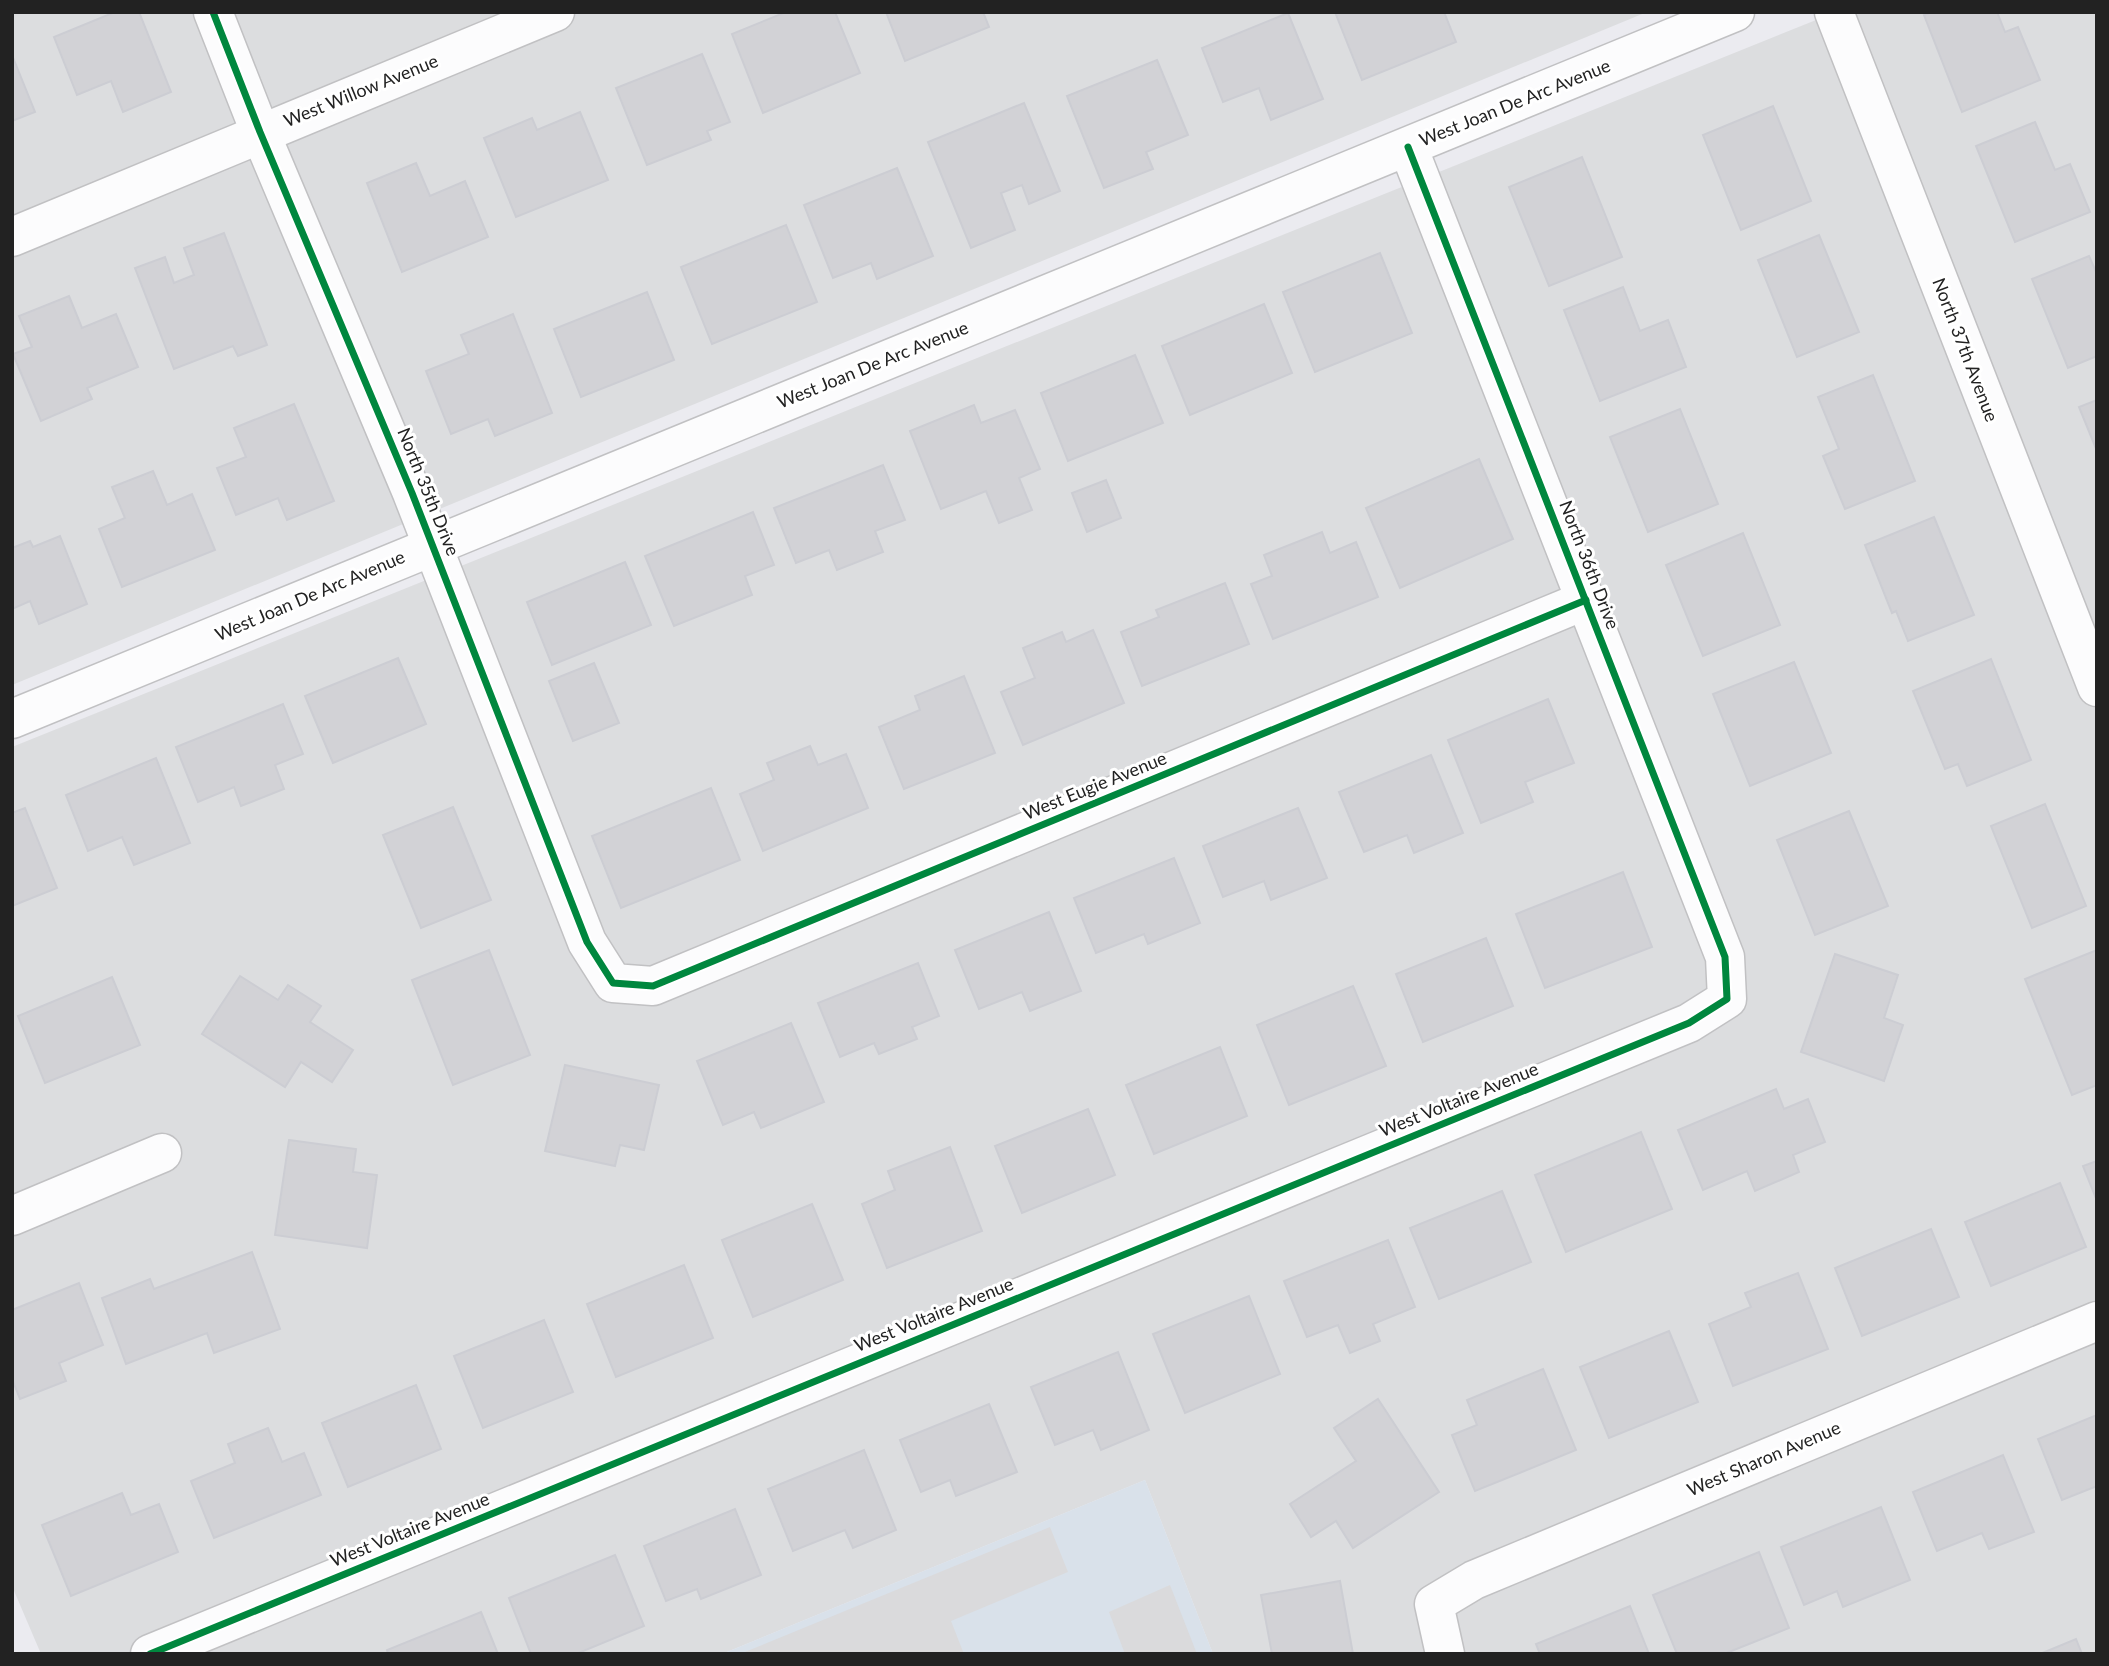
<svg xmlns="http://www.w3.org/2000/svg" width="2109" height="1666" font-family="Lato,sans-serif">
<style>
.residential{fill:#dcdddf}
.commercial{fill:#d9e1ea}
.parking{fill:#dadadc}
.building{fill:#d2d2d6;stroke:#cccdd3;stroke-width:2}
.lines{fill:none;stroke-linecap:round;stroke-linejoin:round}
.minor-casing{stroke:#c1c1c3;stroke-width:41}
.minor{stroke:#fcfcfd;stroke-width:38}
.cycleway-casing{stroke:#fff;stroke-width:11}
.cycleway{stroke:#00873e;stroke-width:7}
.labels{text-anchor:middle;stroke-width:6;stroke-linejoin:round;paint-order:stroke}
.street-label{font-size:18px;fill:#222;stroke:#fff}
</style>
<rect width="100%" height="100%" fill="#ebebf0"/>
<g class="residential">
<path d="M12 12H1647L12 685Z"/>
<path d="M1836 12H2097V1654H1213L1145 1480 722 1654H41L12 1586V747Z"/>
</g>
<path class="commercial" d="M1145 1480 1213 1654H722Z"/>
<g class="parking">
<path d="M1050 1527 1068 1572 951 1621 964 1654H740Z"/>
<path d="M1170 1585 1197 1654H1125L1109 1612Z"/>
</g>
<g class="building">
<path d="M115 12H139L171 92 123 112 111 81 77 95 54 37Z"/>
<path d="M786 12H835L860 73 763 113 732 34Z"/>
<path d="M886 12H983L989 27 905 61Z"/>
<path d="M1335 12H1444L1456 42 1362 80Z"/>
<path d="M1932 12H1997L2005 32 2018 27 2040 80 1962 112 1924 15Z"/>
<path d="M1288 13 1323 99 1271 120 1259 88 1223 102 1202 48Z"/>
<path d="M702 54 730 122 707 131 711 140 647 165 616 88Z"/>
<path d="M12 55 35 112 12 121Z"/>
<path d="M1157 60 1188 135 1146 152 1153 169 1104 188 1067 96Z"/>
<path d="M1024 103 1060 191 1029 204 1022 185 1001 193 1015 230 971 248 928 142Z"/>
<path d="M1773 106 1811 201 1741 230 1703 135Z"/>
<path d="M580 112 608 180 516 217 484 138 532 118 537 130Z"/>
<path d="M2035 122 2055 170 2070 164 2090 212 2015 242 1976 146Z"/>
<path d="M1582 157 1622 257 1549 286 1509 187Z"/>
<path d="M416 163 430 196 465 181 488 237 402 272 367 183Z"/>
<path d="M897 168 933 256 877 279 871 263 833 278 804 205Z"/>
<path d="M786 225 817 302 712 344 681 267Z"/>
<path d="M224 233 267 345 238 356 233 346 174 369 135 268 165 257 174 283 194 275 184 248Z"/>
<path d="M1819 235 1859 332 1797 357 1758 260Z"/>
<path d="M1380 253 1412 333 1315 372 1283 292Z"/>
<path d="M2089 256 2097 274V356L2068 368 2032 279Z"/>
<path d="M1623 287 1640 331 1668 320 1686 367 1600 401 1564 310Z"/>
<path d="M647 292 674 360 581 397 554 329Z"/>
<path d="M69 296 82 328 116 314 138 367 87 388 92 399 41 421 13 354 32 347 19 316Z"/>
<path d="M1264 304 1292 373 1190 415 1162 346Z"/>
<path d="M513 314 552 413 495 436 488 419 451 434 426 371 469 354 461 335Z"/>
<path d="M1135 355 1163 423 1068 461 1041 393Z"/>
<path d="M1873 375 1915 481 1845 509 1823 456 1839 449 1818 397Z"/>
<path d="M2097 400V451L2079 407Z"/>
<path d="M294 404 334 501 287 520 278 498 236 515 217 468 246 457 234 428Z"/>
<path d="M974 405 981 423 1015 410 1040 469 1019 478 1032 510 999 523 986 491 941 509 910 431Z"/>
<path d="M1680 409 1718 504 1648 532 1610 437Z"/>
<path d="M1479 459 1513 539 1400 588 1366 508Z"/>
<path d="M883 465 905 520 875 531 883 552 837 570 829 550 796 563 774 508Z"/>
<path d="M153 471 167 505 192 494 215 550 122 587 99 529 125 518 112 487Z"/>
<path d="M1106 480 1121 518 1087 532 1072 493Z"/>
<path d="M753 512 774 565 745 576 752 595 674 626 645 556Z"/>
<path d="M1934 517 1974 615 1908 641 1896 611 1892 613 1865 545Z"/>
<path d="M1322 532 1330 553 1356 542 1378 597 1273 639 1251 584 1272 576 1264 555Z"/>
<path d="M1743 533 1780 625 1703 656 1666 565Z"/>
<path d="M60 536 87 604 39 624 30 601 12 609V548L30 541 33 547Z"/>
<path d="M625 562 651 625 552 665 527 602Z"/>
<path d="M1225 583 1249 644 1142 686 1121 632 1159 617 1156 610Z"/>
<path d="M1093 630 1124 703 1023 745 1001 692 1035 678 1023 648 1062 632 1066 642Z"/>
<path d="M398 658 426 724 333 763 305 696Z"/>
<path d="M1991 659 2031 760 1967 786 1958 764 1945 769 1913 691Z"/>
<path d="M1794 662 1831 753 1750 786 1713 694Z"/>
<path d="M594 663 619 723 573 741 549 681Z"/>
<path d="M964 676 995 753 904 789 879 727 920 710 915 696Z"/>
<path d="M1548 699 1574 763 1525 782 1533 802 1481 823 1448 740Z"/>
<path d="M283 704 303 754 275 765 284 789 241 806 234 787 198 802 176 747Z"/>
<path d="M810 746 818 765 846 754 868 808 763 851 740 794 774 780 767 763Z"/>
<path d="M1431 755 1463 833 1414 853 1407 835 1364 852 1339 792Z"/>
<path d="M156 758 190 843 134 865 122 837 88 851 66 795Z"/>
<path d="M711 788 740 860 621 908 592 836Z"/>
<path d="M2045 804 2086 906 2032 928 1991 826Z"/>
<path d="M453 807 491 900 421 928 383 835Z"/>
<path d="M25 808 57 888 12 906V813Z"/>
<path d="M1298 808 1327 878 1271 900 1264 881 1223 897 1203 846Z"/>
<path d="M1849 811 1888 906 1815 935 1777 840Z"/>
<path d="M1174 858 1200 923 1148 944 1144 934 1096 953 1074 898Z"/>
<path d="M1623 872 1652 947 1545 988 1516 914Z"/>
<path d="M1049 912 1081 991 1030 1011 1022 992 979 1009 955 950Z"/>
<path d="M1486 938 1513 1006 1423 1042 1396 974Z"/>
<path d="M489 950 530 1055 453 1085 412 980Z"/>
<path d="M2097 950V1085L2072 1095 2025 979Z"/>
<path d="M1835 954 1898 975 1884 1018 1903 1025 1884 1081 1801 1052Z"/>
<path d="M918 963 939 1016 912 1027 917 1039 879 1054 874 1043 840 1057 818 1003Z"/>
<path d="M240 976 278 1000 288 985 321 1006 310 1022 353 1050 332 1082 301 1062 285 1087 202 1034Z"/>
<path d="M112 977 140 1045 45 1083 18 1016Z"/>
<path d="M1353 986 1386 1066 1289 1105 1257 1025Z"/>
<path d="M791 1023 824 1102 761 1128 754 1112 723 1125 697 1061Z"/>
<path d="M1220 1047 1247 1116 1154 1154 1126 1085Z"/>
<path d="M565 1065 659 1085 644 1150 620 1145 615 1166 545 1151Z"/>
<path d="M1776 1089 1784 1109 1808 1099 1825 1142 1793 1155 1799 1172 1755 1191 1747 1171 1703 1190 1678 1130Z"/>
<path d="M1088 1109 1115 1175 1022 1213 995 1146Z"/>
<path d="M1641 1132 1672 1209 1566 1252 1535 1175Z"/>
<path d="M289 1140 356 1149 353 1172 377 1175 367 1248 275 1235Z"/>
<path d="M950 1147 982 1231 887 1268 862 1204 895 1190 888 1171Z"/>
<path d="M2097 1161V1201L2083 1166Z"/>
<path d="M2060 1183 2086 1247 1991 1286 1965 1222Z"/>
<path d="M1502 1191 1531 1262 1439 1299 1410 1228Z"/>
<path d="M812 1204 843 1280 753 1317 722 1240Z"/>
<path d="M1931 1229 1959 1297 1862 1336 1835 1268Z"/>
<path d="M1388 1240 1415 1307 1373 1324 1380 1341 1350 1353 1338 1325 1307 1337 1284 1281Z"/>
<path d="M252 1252 280 1329 214 1353 207 1333 126 1364 102 1298 150 1279 154 1289Z"/>
<path d="M684 1265 713 1338 616 1377 587 1304Z"/>
<path d="M1798 1273 1828 1349 1733 1386 1709 1324 1751 1307 1745 1293Z"/>
<path d="M79 1283 103 1345 59 1363 66 1381 20 1399 12 1379V1310Z"/>
<path d="M1249 1296 1280 1374 1185 1413 1153 1334Z"/>
<path d="M544 1320 573 1392 483 1428 454 1356Z"/>
<path d="M1669 1331 1698 1402 1609 1438 1580 1367Z"/>
<path d="M1118 1352 1149 1430 1101 1450 1093 1430 1055 1445 1031 1387Z"/>
<path d="M1543 1369 1576 1450 1475 1491 1452 1435 1477 1425 1467 1400Z"/>
<path d="M416 1385 441 1449 348 1487 322 1423Z"/>
<path d="M1378 1399 1439 1492 1353 1548 1336 1521 1311 1537 1290 1504 1356 1461 1334 1428Z"/>
<path d="M989 1404 1017 1472 956 1496 950 1480 921 1492 900 1440Z"/>
<path d="M2097 1415V1486L2062 1500 2038 1439Z"/>
<path d="M268 1428 282 1462 304 1453 321 1495 214 1538 191 1481 235 1463 228 1444Z"/>
<path d="M864 1450 896 1530 853 1548 845 1530 793 1551 768 1489Z"/>
<path d="M2003 1455 2034 1532 1989 1549 1982 1533 1937 1551 1913 1492Z"/>
<path d="M122 1493 131 1515 159 1504 178 1552 71 1596 42 1525Z"/>
<path d="M1881 1507 1910 1580 1843 1607 1837 1591 1804 1605 1781 1547Z"/>
<path d="M735 1509 761 1575 701 1599 697 1589 666 1601 644 1546Z"/>
<path d="M1759 1552 1789 1628 1724 1654H1677L1653 1595Z"/>
<path d="M615 1555 644 1626 576 1654H531L509 1598Z"/>
<path d="M1340 1581 1353 1654H1272L1261 1595Z"/>
<path d="M1630 1606 1649 1654H1540L1536 1644Z"/>
<path d="M481 1612 498 1654H388L387 1650Z"/>
<path d="M2076 1639 2082 1654H2040Z"/>
</g>
<g class="lines">
<g class="minor-casing">
<g id="minor">
<path d="M213 12 260 132 412 493 587 942 613 983 653 986 1586 600"/>
<path d="M1834 12 2097 687"/>
<path d="M12 237 555 12"/>
<path d="M12 719 1735 12"/>
<path d="M12 1216 162 1153"/>
<path d="M150 1654 1689 1023 1727 999 1725 957 1408 147"/>
<path d="M1445 1654 1434 1604 1474 1580 2097 1321"/>
</g>
</g>
<use href="#minor" class="minor"/>
<g class="cycleway-casing">
<g id="cycleway">
<path d="M213 12 260 132 412 493 587 942 613 983 653 986 1586 600"/>
<path d="M150 1654 1689 1023 1727 999 1725 957 1408 147"/>
</g>
</g>
<use href="#cycleway" class="cycleway"/>
</g>
<g class="labels">
<g class="street-label">
<text transform="translate(361 91) rotate(-22)" y="6">West Willow Avenue</text>
<text transform="translate(1515 103) rotate(-22)" y="6">West Joan De Arc Avenue</text>
<text transform="translate(1965 350) rotate(69)" y="6">North 37th Avenue</text>
<text transform="translate(873 365) rotate(-22)" y="6">West Joan De Arc Avenue</text>
<text transform="translate(428 492) rotate(68)" y="6">North 35th Drive</text>
<text transform="translate(1589 565) rotate(69)" y="6">North 36th Drive</text>
<text transform="translate(310 596) rotate(-23)" y="6">West Joan De Arc Avenue</text>
<text transform="translate(1095 786) rotate(-22)" y="6">West Eugie Avenue</text>
<text transform="translate(1459 1100) rotate(-22)" y="6">West Voltaire Avenue</text>
<text transform="translate(934 1315) rotate(-22)" y="6">West Voltaire Avenue</text>
<text transform="translate(1764 1459) rotate(-23)" y="6">West Sharon Avenue</text>
<text transform="translate(410 1530) rotate(-22)" y="6">West Voltaire Avenue</text>
</g>
</g>
<rect width="2109" height="1666" fill="none" stroke="#222222" stroke-width="28"/>
</svg>
